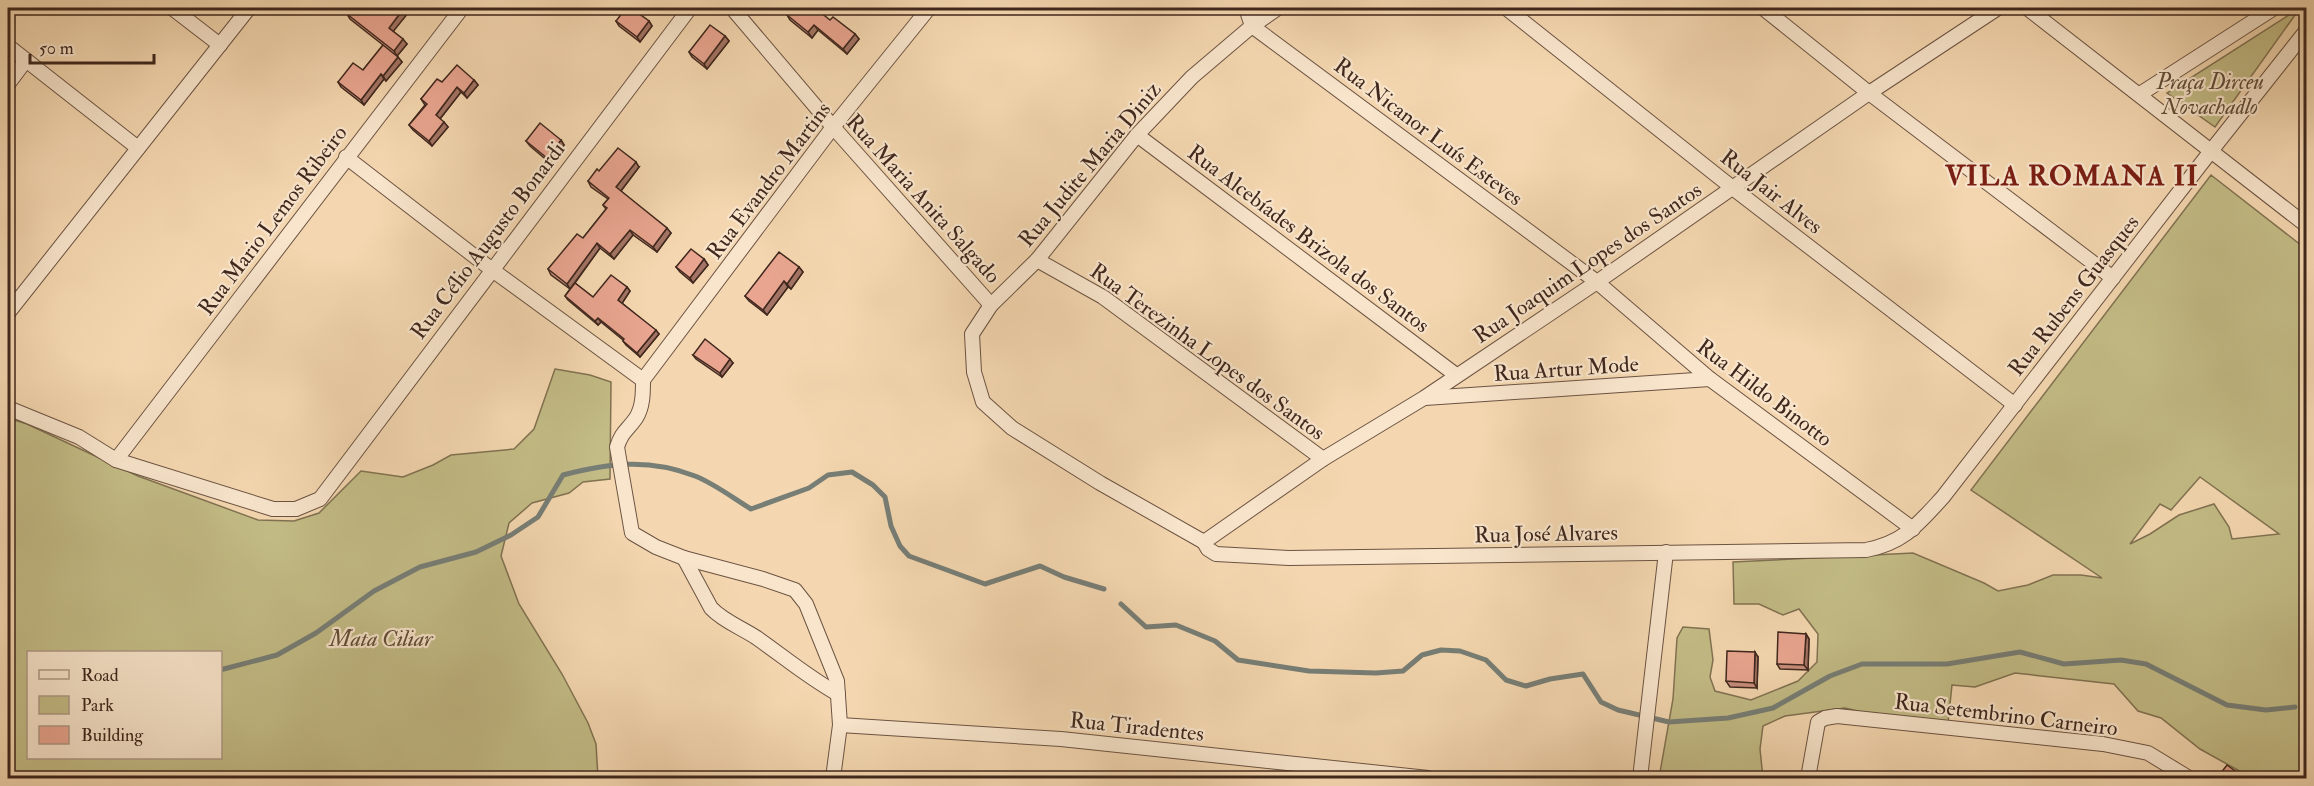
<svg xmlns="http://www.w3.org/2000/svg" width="2314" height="786" font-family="'IM FELL Double Pica',serif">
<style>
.green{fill:#c3bc86;stroke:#817252;stroke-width:1.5;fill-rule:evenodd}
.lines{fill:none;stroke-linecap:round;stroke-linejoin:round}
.stream{stroke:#777e76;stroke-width:5}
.street-casing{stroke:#6c5342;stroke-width:16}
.street{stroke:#f8e5cc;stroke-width:14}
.wall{fill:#c88e7c;stroke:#3f271d;stroke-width:1.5}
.shaded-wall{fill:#a37465;stroke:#3f271d;stroke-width:1.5}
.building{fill:#e9a590;stroke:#3f271d;stroke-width:1.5}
.labels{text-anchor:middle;stroke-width:4.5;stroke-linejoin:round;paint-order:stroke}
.park-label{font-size:22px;font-style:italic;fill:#604c37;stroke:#f8e5cc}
.street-label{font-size:22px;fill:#3f271d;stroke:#f8e5cc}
.district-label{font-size:28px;font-weight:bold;letter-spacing:1.5px;fill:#7a1f14;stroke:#f8e5cc}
</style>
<rect width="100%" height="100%" fill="#f4d7b0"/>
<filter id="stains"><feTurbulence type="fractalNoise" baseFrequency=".00333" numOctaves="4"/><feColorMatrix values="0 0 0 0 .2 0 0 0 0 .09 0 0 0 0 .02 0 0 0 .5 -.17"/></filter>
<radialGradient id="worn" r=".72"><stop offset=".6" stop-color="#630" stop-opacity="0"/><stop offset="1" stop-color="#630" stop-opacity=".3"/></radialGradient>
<g class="green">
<path d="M2300 8 2215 127 2167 93Z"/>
<path d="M2211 175 2306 249V778H2252L2200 749 2161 718 2138 711 2114 684 2015 673 1975 687 1952 685 1948 723 1883 717 1845 708 1785 716 1763 726 1760 749 1763 778H1659L1673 699 1677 638 1683 627 1709 629 1713 660 1710 677 1715 691 1751 700 1798 681 1817 662 1818 634 1799 609 1783 615 1759 604H1734L1733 562 1913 553 1984 583 1998 591 2028 585 2053 575H2081L2102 578 1971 490ZM2200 477 2279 534 2232 539 2229 527 2214 504 2179 515 2150 534 2130 544 2160 504 2171 510Z"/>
<path d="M555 369 590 375 611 382 610 479 583 482 569 493 532 503 509 523 501 556 519 604 562 674 588 723 596 744 598 778H8V418L27 424 138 476 258 520 294 521 319 513 361 471 403 477 433 465 451 455 514 449 534 429ZM28 652H220V758H28Z"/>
</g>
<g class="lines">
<g class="stream">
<path d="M1121 604 1146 627 1176 625 1215 641 1238 660 1309 671 1376 673 1403 671 1422 655 1441 650 1460 651 1486 660 1506 680 1526 686 1550 679 1583 674 1601 702 1618 710 1669 722 1728 718 1773 708 1830 676 1862 664H1947L2020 652 2064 664 2121 660 2146 664 2227 705 2266 710 2295 707"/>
<path d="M220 670 277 655 316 633 374 591 420 567 476 552 511 535 538 517 563 475C609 463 649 458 695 476 715 484 733 498 751 509L809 488 828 475 852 472 873 485 885 497 891 526 900 546 909 556 985 584 1040 566 1064 577 1104 589"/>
</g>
<g class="street-casing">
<g id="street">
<path d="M172 8 220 45"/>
<path d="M732 8 833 127 991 305"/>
<path d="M1246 8 1252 26 1597 282 1710 379 1913 529"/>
<path d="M1506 8 1734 189 2015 405"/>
<path d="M1763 8 1869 93 2113 278"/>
<path d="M1998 8 1869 93 1597 282 1424 398 1323 459 1204 542 1208 549 1216 554 1289 558 1866 550C1904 543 1918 524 1943 497L2211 151 2306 31"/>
<path d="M2027 8 2306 225"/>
<path d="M8 46 138 148"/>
<path d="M8 84 26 60"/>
<path d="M2140 94 2274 8"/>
<path d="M1137 135 1456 375"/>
<path d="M346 157 491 269 643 380"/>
<path d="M1037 260 1103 297 1323 459"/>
<path d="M8 313 249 8"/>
<path d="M643 380C643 393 643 407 636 418 627 431 622 431 617 447L632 533 656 547 684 558 763 579 795 590 806 604 837 681 840 725 833 778"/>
<path d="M643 380 833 127 929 8"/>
<path d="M1425 398 1710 379"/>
<path d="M8 408 79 437 116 460 273 509H296L320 499 690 8"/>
<path d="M116 460 462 8"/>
<path d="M1204 542 1100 483 1012 428 983 402 974 372 972 334 991 305 1037 260 1137 135 1192 77 1252 26 1278 8"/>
<path d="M684 558 711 608C723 621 742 628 757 638 784 657 809 678 838 694"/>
<path d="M840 725 1061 739 1428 778"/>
<path d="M1640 778 1666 552"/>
<path d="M1808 778 1818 722 1825 718 1837 716 2103 744 2148 753 2189 778"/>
</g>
</g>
<use href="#street" class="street"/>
</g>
<g class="wall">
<path d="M352 8H412L393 31 407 44 397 56 402 62 386 81 384 79 364 105 341 87 338 82 363 70 383 45 350 19 347 14Z"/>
<path d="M898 8H911L906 14Z"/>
<path d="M787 15 830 20 855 34 859 39 847 54 818 30 812 38 790 20Z"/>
<path d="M616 21H649L652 26 640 42 619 26Z"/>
<path d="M725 36 729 41 707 69 692 57 689 52Z"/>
<path d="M474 80 478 85 467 98 461 92 440 119 448 127 432 146 413 130 409 125 425 105 421 99 442 82Z"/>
<path d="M561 140 564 145 550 163 530 146 526 141Z"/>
<path d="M639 167 621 191 671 233 657 252 633 235 614 259 600 248 575 283 593 297 627 287 630 291 622 303 659 334 640 357 626 345 623 341V340L601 322 598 325 568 300 565 296 570 289 551 275 548 269 583 238 606 209 603 205 608 199 591 187 588 181Z"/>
<path d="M704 259 708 265 693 283 680 272 676 267Z"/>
<path d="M799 267 803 272 791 289 788 287 767 315 749 301 745 296Z"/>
<path d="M693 355 733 363 722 377 696 359Z"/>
<path d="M1806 634 1809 639 1808 670 1780 669 1777 664Z"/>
<path d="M1758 657 1757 688 1730 687 1726 681Z"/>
</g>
<g class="shaded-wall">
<path d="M404 8H412L392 33 389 28Z"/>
<path d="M902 8H911L906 14Z"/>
<path d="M649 21 652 26 640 42 637 37Z"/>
<path d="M814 25 818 30 812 38 808 32Z"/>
<path d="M855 34 859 39 847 54 843 49Z"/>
<path d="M725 36 729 41 707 69 704 64Z"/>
<path d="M403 39 407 44 397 56 394 51Z"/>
<path d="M398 57 402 62 386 81 383 76Z"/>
<path d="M381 74 384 79 364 105 361 100Z"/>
<path d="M474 80 478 85 467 98 464 93Z"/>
<path d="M457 87 461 92 439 120 436 115Z"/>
<path d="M444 122 448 127 432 146 429 141Z"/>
<path d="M561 140 564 145 550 163 547 158Z"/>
<path d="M636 162 639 167 620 192 616 187Z"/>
<path d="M667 228 671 233 657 252 653 247Z"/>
<path d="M630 230 633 235 614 259 610 254Z"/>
<path d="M597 243 600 248 570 289 567 284Z"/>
<path d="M704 259 708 265 693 283 690 278Z"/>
<path d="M799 267 803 272 791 289 787 284Z"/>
<path d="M784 281 788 287 767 315 763 310Z"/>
<path d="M627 287 630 291 621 305 618 300Z"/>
<path d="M598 318 601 322 598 325 595 321Z"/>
<path d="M656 330 659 334 640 357 637 353Z"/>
<path d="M730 359 733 363 722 377 720 373Z"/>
<path d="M1806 634 1809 639 1808 670 1804 665Z"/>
<path d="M1755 652 1758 657 1757 688 1754 683Z"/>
</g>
<g class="building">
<path d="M352 8H404L389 28 403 39 394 51 347 14Z"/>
<path d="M626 8H631L649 21 637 37 616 21Z"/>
<path d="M793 8H815L830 20 833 17 855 34 843 49 814 25 808 32 787 15Z"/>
<path d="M710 25 725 36 704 64 689 52Z"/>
<path d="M383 45 398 57 383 76 381 74 361 100 338 82 353 63 363 70Z"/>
<path d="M457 65 474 80 464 93 457 87 436 115 444 122 429 141 409 125 427 104 421 99 437 79 442 82Z"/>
<path d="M540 123 561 140 547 158 526 141Z"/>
<path d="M618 148 636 162 616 187 667 228 653 247 630 230 610 254 597 243 567 284 548 269 577 234 583 238 607 208 603 205 609 198 588 181 597 169 599 171Z"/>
<path d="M691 249 704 259 690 278 676 267Z"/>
<path d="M779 252 799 267 787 284 784 281 763 310 745 296Z"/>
<path d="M611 275 627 287 618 300 656 330 637 353 623 341 624 339 598 318 595 321 565 296 575 283 593 297Z"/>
<path d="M705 339 730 359 720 373 693 355Z"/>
<path d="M1778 632 1806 634 1804 665 1777 664Z"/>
<path d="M1727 651 1755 652 1754 683 1726 681Z"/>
<path d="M2227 765 2245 778H2217Z"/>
</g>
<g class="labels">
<g class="park-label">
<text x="2210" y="89">Praça Dirceu<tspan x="2210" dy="25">Novachadlo</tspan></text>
<text x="381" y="646">Mata Ciliar</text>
</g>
<g class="street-label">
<text transform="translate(1429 131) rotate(37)" y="8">Rua Nicanor Luís Esteves</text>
<text transform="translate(1089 164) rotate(-50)" y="8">Rua Judite Maria Diniz</text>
<text transform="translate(768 180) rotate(-53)" y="8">Rua Evandro Martins</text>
<text transform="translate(1772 191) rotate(38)" y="8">Rua Jair Alves</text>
<text transform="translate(924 198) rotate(48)" y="8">Rua Maria Anita Salgado</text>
<text transform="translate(272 220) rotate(-53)" y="8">Rua Mario Lemos Ribeiro</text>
<text transform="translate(1309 238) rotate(37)" y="8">Rua Alcebíades Brizola dos Santos</text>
<text transform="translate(487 240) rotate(-53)" y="8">Rua Célio Augusto Bonardi</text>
<text transform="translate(1587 262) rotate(-34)" y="8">Rua Joaquim Lopes dos Santos</text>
<text transform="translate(2073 295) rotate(-52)" y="8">Rua Rubens Guasques</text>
<text transform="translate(1208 351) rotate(36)" y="8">Rua Terezinha Lopes dos Santos</text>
<text transform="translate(1566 368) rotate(-4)" y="8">Rua Artur Mode</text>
<text transform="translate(1765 392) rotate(37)" y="8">Rua Hildo Binotto</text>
<text transform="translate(1546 533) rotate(-1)" y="8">Rua José Alvares</text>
<text transform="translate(2006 714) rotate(7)" y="8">Rua Setembrino Carneiro</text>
<text transform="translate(1137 726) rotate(6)" y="8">Rua Tiradentes</text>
</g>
<g class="district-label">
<text x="2072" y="185">VILA ROMANA II</text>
</g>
</g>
<rect width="2314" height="786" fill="none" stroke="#f4d7b0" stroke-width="30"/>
<rect x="9" y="9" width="2296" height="768" fill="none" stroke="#3f271d" stroke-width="3"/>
<rect x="15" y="15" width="2284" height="756" fill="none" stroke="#3f271d" stroke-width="1.5"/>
<rect x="27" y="651" width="195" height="108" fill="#f8e5cc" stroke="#ae9986" stroke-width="1.5"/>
<rect x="39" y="670" width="30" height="9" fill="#f8e5cc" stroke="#ae9986" stroke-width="1.5"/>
<text x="81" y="681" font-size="18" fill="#3f271d">Road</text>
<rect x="39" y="696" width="30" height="18" fill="#c3bc86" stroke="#ae9986" stroke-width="1.5"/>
<text x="81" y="711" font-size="18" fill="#3f271d">Park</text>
<rect x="39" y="726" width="30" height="18" fill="#e9a590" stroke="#ae9986" stroke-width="1.5"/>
<text x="81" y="741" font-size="18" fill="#3f271d">Building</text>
<path d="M30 54v9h124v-9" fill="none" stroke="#3f271d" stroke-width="3"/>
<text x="39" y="54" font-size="18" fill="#3f271d" stroke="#f8e5cc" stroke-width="4.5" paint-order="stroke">50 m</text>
<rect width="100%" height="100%" filter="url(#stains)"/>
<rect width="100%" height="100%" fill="url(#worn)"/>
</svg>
